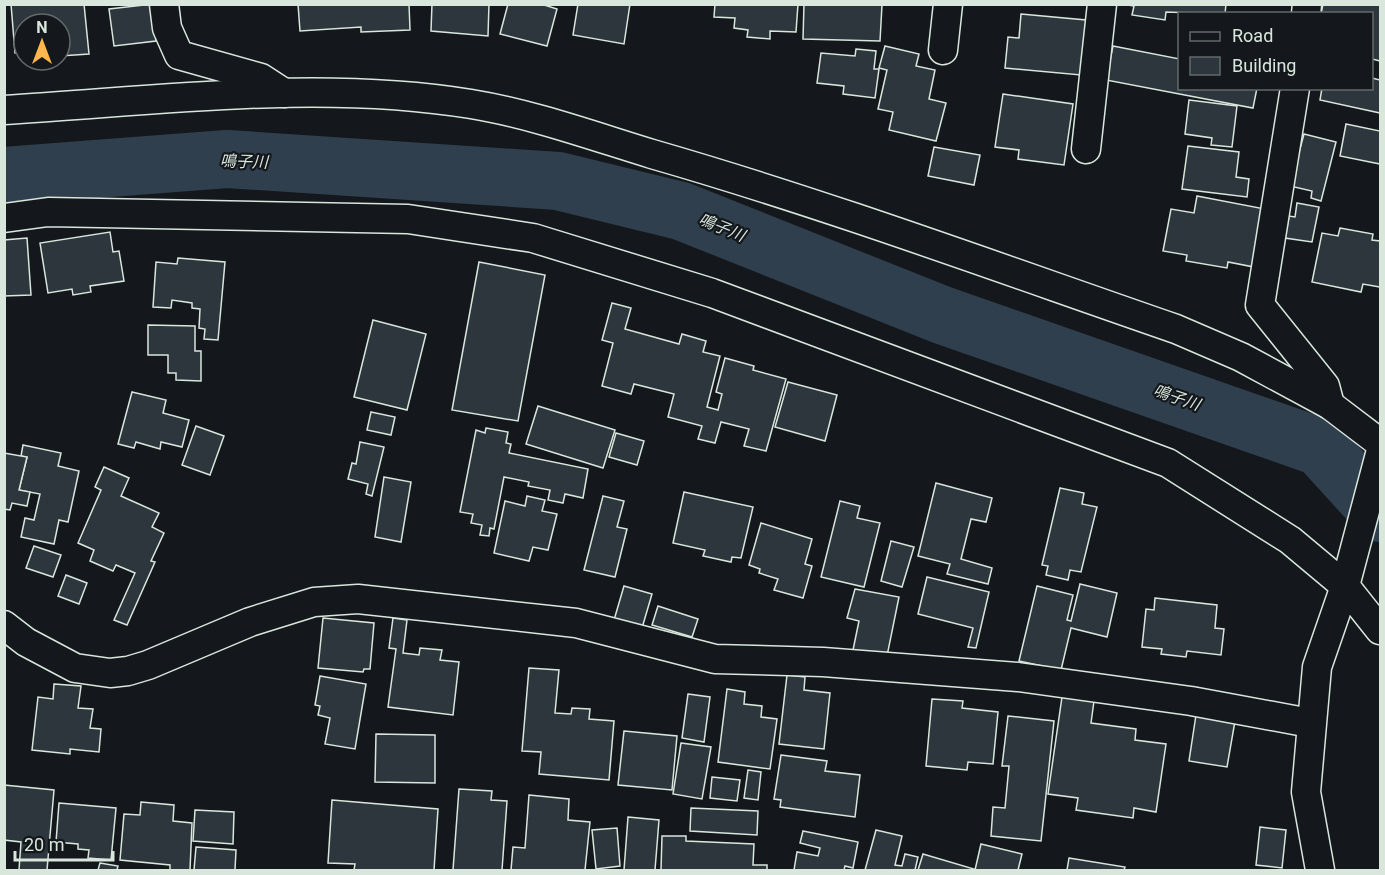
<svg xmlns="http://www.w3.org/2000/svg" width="1385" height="875" font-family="Roboto,'Noto Sans JP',sans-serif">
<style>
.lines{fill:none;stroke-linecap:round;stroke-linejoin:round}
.river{stroke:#2f3f4d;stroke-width:58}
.building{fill:#2c363c;stroke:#d8e6dc;stroke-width:1.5}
.minor-casing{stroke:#d8e6dc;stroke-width:31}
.minor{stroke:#14181c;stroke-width:28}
.labels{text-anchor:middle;stroke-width:4.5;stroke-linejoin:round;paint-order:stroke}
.water-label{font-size:16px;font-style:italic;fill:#d8e6dc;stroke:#14181c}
</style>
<rect width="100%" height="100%" fill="#14181c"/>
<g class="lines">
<path class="river" d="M4 176 227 159 558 181 681 211 942 315 1320 447 1380 513"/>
</g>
<g class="building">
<path d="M11 4H84L89 54 60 56V24H24V52L15 53Z"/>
<path d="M153 4 156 41 114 46 109 9Z"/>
<path d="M298 4H409L410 30 361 32V27L300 31Z"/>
<path d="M432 4H489L488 36 431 31Z"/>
<path d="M508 4H541L557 9 547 46 500 34Z"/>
<path d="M578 4H630L624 44 573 35Z"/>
<path d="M715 4H798L796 32 770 31V39L747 37 748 30 734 28 735 18 714 17Z"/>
<path d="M804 4 882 5 880 41 803 39Z"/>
<path d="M1122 4H1226L1225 14 1166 12 1165 20 1132 15 1134 6Z"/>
<path d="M1323 4H1380V61L1372 59V14H1321Z"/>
<path d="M1021 14 1086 20 1081 75 1005 68 1008 37 1019 38Z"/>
<path d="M885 46 919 54 916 66 935 70 929 99 946 103 936 141 889 130 893 112 878 109 887 70 879 68Z"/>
<path d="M1113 46 1180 59V88H1257L1253 108 1106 80Z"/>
<path d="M856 49 876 51 874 69H879L875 98 843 94 844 86 817 83 821 53 855 56Z"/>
<path d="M1372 78 1380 80V113L1320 100 1322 88H1372Z"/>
<path d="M1003 94 1073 104 1064 165 1018 159 1019 150 995 147Z"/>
<path d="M1189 100 1237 106 1232 147 1211 145 1212 138 1185 134Z"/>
<path d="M1346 124 1380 131V164L1340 156Z"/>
<path d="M1304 134 1336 142 1321 201 1311 198 1312 191 1290 186Z"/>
<path d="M1188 146 1239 152 1236 177 1249 179 1247 197 1182 189Z"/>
<path d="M934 147 980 155 974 185 928 176Z"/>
<path d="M1197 196 1265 209 1254 267 1228 262 1227 268 1186 261 1187 255 1163 251 1171 209 1194 213Z"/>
<path d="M1297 203 1319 207 1312 242 1285 238 1289 216 1295 217Z"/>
<path d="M1340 228 1373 234 1372 240 1380 241V287L1363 284 1361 292 1312 282 1322 233 1338 236Z"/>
<path d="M110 232 113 252 119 251 124 281 90 286 91 292 73 295 72 289 48 293 40 243Z"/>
<path d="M27 238 31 295 4 296V240Z"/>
<path d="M178 258 225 262 218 340 204 339 205 329 199 328 200 309 192 308V303L172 300 171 308 153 307 156 262 177 264Z"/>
<path d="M479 262 545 275 518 421 452 410Z"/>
<path d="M612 303 631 308 625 329 679 344 682 334 706 341 703 352 720 356 707 407 718 410 722 394 716 392 725 358 754 366 753 370 786 379 766 451 744 446 749 429 721 422 715 443 698 439 702 426 668 417 674 394 634 384 631 394 602 386 613 343 602 340Z"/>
<path d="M373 320 426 334 407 410 354 397Z"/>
<path d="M148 325 195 326V351H201V381L176 380V373H168V355H148Z"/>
<path d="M788 382 837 395 825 441 775 427Z"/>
<path d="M132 392 166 400 163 413 189 420 182 447 161 442 160 449 136 442 134 448 118 444Z"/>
<path d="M538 406 615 430 603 468 526 444Z"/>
<path d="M371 412 395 417 391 435 367 430Z"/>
<path d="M196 426 224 436 210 475 182 465Z"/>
<path d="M486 428 508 432 506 443 511 444 509 453 588 469 583 498 565 494 563 503 548 500 550 490 528 486 529 482 504 477 494 529 490 528 489 536 480 535 482 525 471 523 473 514 460 512 476 430 485 433Z"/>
<path d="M616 433 644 441 637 465 609 457Z"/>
<path d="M360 442 384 447 372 496 366 494 368 484 348 479 352 463 356 464Z"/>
<path d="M23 445 61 453 58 466 79 471 68 522 59 520 54 544 21 537 25 518 34 520 40 494 19 490 27 457 21 456Z"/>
<path d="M4 453 27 457 19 490 30 492 27 506 12 503 10 510 4 509Z"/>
<path d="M104 467 129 478 121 496 159 513 152 527 164 533 151 561 155 562 127 625 114 620 135 573 116 565 113 571 90 561 94 550 78 543 101 490 95 487Z"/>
<path d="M384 477 411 482 401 542 375 537Z"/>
<path d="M936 483 992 498 986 522 971 519 961 559 992 568 988 584 947 574 950 564 918 556Z"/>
<path d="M1060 488 1084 493 1082 504 1097 507 1081 572 1070 570 1068 580 1046 575 1048 566 1042 565Z"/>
<path d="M684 492 753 507 741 558 732 557 731 562 703 556 705 550 673 543Z"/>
<path d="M527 496 545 500 542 511 557 514 548 550 533 547 529 561 494 553 505 501 525 506Z"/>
<path d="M603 496 624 501 617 527 627 529 615 577 584 570Z"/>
<path d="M840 501 860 506 857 518 880 523 864 587 821 577Z"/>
<path d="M761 523 812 539 805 564 812 566 803 598 774 590 778 579 759 573 760 569 749 565Z"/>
<path d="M891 541 914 547 902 587 881 581Z"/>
<path d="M34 546 61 555 53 577 26 568Z"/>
<path d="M66 575 87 583 79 604 58 596Z"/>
<path d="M927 577 989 592 976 648 968 647 973 628 918 614Z"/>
<path d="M1080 584 1117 593 1107 637 1071 628 1061 670 1019 661 1037 586 1073 595 1067 620 1071 621Z"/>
<path d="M624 586 652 594 642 628 614 620Z"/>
<path d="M855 589 899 597 887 656 853 650 859 621 847 618Z"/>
<path d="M1155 598 1217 605 1215 628 1224 629 1221 655 1187 651 1186 657 1161 654 1162 649 1142 647 1146 609 1154 610Z"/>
<path d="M658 606 698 619 692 637 652 625Z"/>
<path d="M323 618 374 623 370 669H364L363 672 318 668Z"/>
<path d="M393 618 407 620 403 653 419 655 420 648 442 650 440 660 459 662 453 715 388 707 396 649 389 648Z"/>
<path d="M529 668 559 670 555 713 571 714 572 708 590 709 589 719 614 721 609 780 539 774 541 752 522 751Z"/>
<path d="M787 675 805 677 804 690 830 693 824 749 779 744Z"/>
<path d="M320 676 366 684 355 749 325 744 330 718 318 715 320 706 315 705Z"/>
<path d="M54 684 81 686 78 708 93 709 90 728 101 729 99 752 70 749V754L32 750 38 697 53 699Z"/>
<path d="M727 689 745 692 744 704 762 706 761 717 777 719 770 769 718 762Z"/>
<path d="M688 694 710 697 704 742 682 738Z"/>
<path d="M1062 697 1094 701 1091 723 1136 729 1135 740 1166 744 1156 812 1134 808 1133 818 1076 810 1078 798 1048 794Z"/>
<path d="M932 699 963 701 962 708 998 712 993 764 968 762 967 770 926 766Z"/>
<path d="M1196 715 1235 721 1227 767 1189 761Z"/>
<path d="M1008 716 1054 721 1041 841 991 836 993 807 1005 808 1009 766H1002Z"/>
<path d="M624 731 677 736 672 790 618 785Z"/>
<path d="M376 734 435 735V783L375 782Z"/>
<path d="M681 743 711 747 702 799 673 794Z"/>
<path d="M781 755 827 761 825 771 860 775 855 817 780 807 781 800 774 799Z"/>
<path d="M748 770 761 772 758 800 744 798Z"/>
<path d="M712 777 740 780 737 801 710 798Z"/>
<path d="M4 785 54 790 47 870H19L21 842 4 840Z"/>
<path d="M459 789 492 791 491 800 507 801 502 870H453Z"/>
<path d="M529 795 569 799 568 820 590 822 585 870H511L513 847 525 848Z"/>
<path d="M332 800 438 809 434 870H354L355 864 328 863Z"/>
<path d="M141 802 174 805 173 821 192 823 190 870H170V865L120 860 124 814 140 815Z"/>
<path d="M59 803 116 808 111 860 88 858 89 850 78 849V844L56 842Z"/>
<path d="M691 808 758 811 757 835 690 831Z"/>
<path d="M195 810 234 812 233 844 193 841Z"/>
<path d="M628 817 659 820 655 870H624Z"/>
<path d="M1260 827 1286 830 1282 868 1256 865Z"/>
<path d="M617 828 620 866 596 869 592 830Z"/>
<path d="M876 830 902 836 895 865 902 866 905 854 918 857 915 870H865Z"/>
<path d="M803 831 858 842 853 868 845 866 844 870H794L797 852 818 856 820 848 800 843Z"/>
<path d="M662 836H686V841L754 844 753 865H767V870H661Z"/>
<path d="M981 844 1022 854 1018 870H975Z"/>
<path d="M196 847 236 850 235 870H194Z"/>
<path d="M923 854 974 869 973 870H918Z"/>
<path d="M1069 858 1125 867 1124 870H1067Z"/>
<path d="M100 863 118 866 117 870H98Z"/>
</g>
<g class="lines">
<g class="minor-casing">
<g id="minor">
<path d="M164 4 167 28 179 55 261 78 284 93"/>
<path d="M1306 14 1307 4"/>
<path d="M943 50 948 4"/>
<path d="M1295 88 1260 305 1325 386 1330 405"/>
<path d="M4 110C158 101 318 79 471 104 532 114 593 136 652 154 829 205 1002 269 1176 329L1241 357 1330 405 1380 443"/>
<path d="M1086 149 1102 4"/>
<path d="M4 218 48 212 408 219 533 238 712 293 1168 463 1290 540 1345 586 1380 630"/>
<path d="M4 625 26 642 75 668 110 673 128 671 148 665 250 622 314 602 358 599 576 623 715 659 823 662 1018 677 1191 701 1310 723"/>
<path d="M1320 870 1306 792 1317 667 1345 586 1380 454"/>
</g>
</g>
<use href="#minor" class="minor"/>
</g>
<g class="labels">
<g class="water-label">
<text transform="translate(244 161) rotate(2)" y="6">鳴子川</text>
<text transform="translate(722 227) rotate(22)" y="6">鳴子川</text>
<text transform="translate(1177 397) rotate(19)" y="6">鳴子川</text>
</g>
</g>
<rect width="1385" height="875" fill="none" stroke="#d8e6dc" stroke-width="12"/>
<rect x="1178" y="12" width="195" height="78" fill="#14181c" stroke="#626a69" stroke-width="1.5"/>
<rect x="1190" y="32" width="30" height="9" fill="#14181c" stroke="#626a69" stroke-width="1.5"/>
<text x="1232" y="42" font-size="18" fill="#d8e6dc">Road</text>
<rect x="1190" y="57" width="30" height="18" fill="#2c363c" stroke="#626a69" stroke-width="1.5"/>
<text x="1232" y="72" font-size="18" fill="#d8e6dc">Building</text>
<g transform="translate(42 42)"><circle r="28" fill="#14181c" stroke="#626a69" stroke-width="1.5"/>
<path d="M0-4.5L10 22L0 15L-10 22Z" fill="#ffb74d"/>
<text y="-9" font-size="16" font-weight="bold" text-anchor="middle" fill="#d8e6dc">N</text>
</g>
<path d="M15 851v9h98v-9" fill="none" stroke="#d8e6dc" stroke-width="3"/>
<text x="24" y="851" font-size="18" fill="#d8e6dc" stroke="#14181c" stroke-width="4.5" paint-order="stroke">20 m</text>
</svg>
